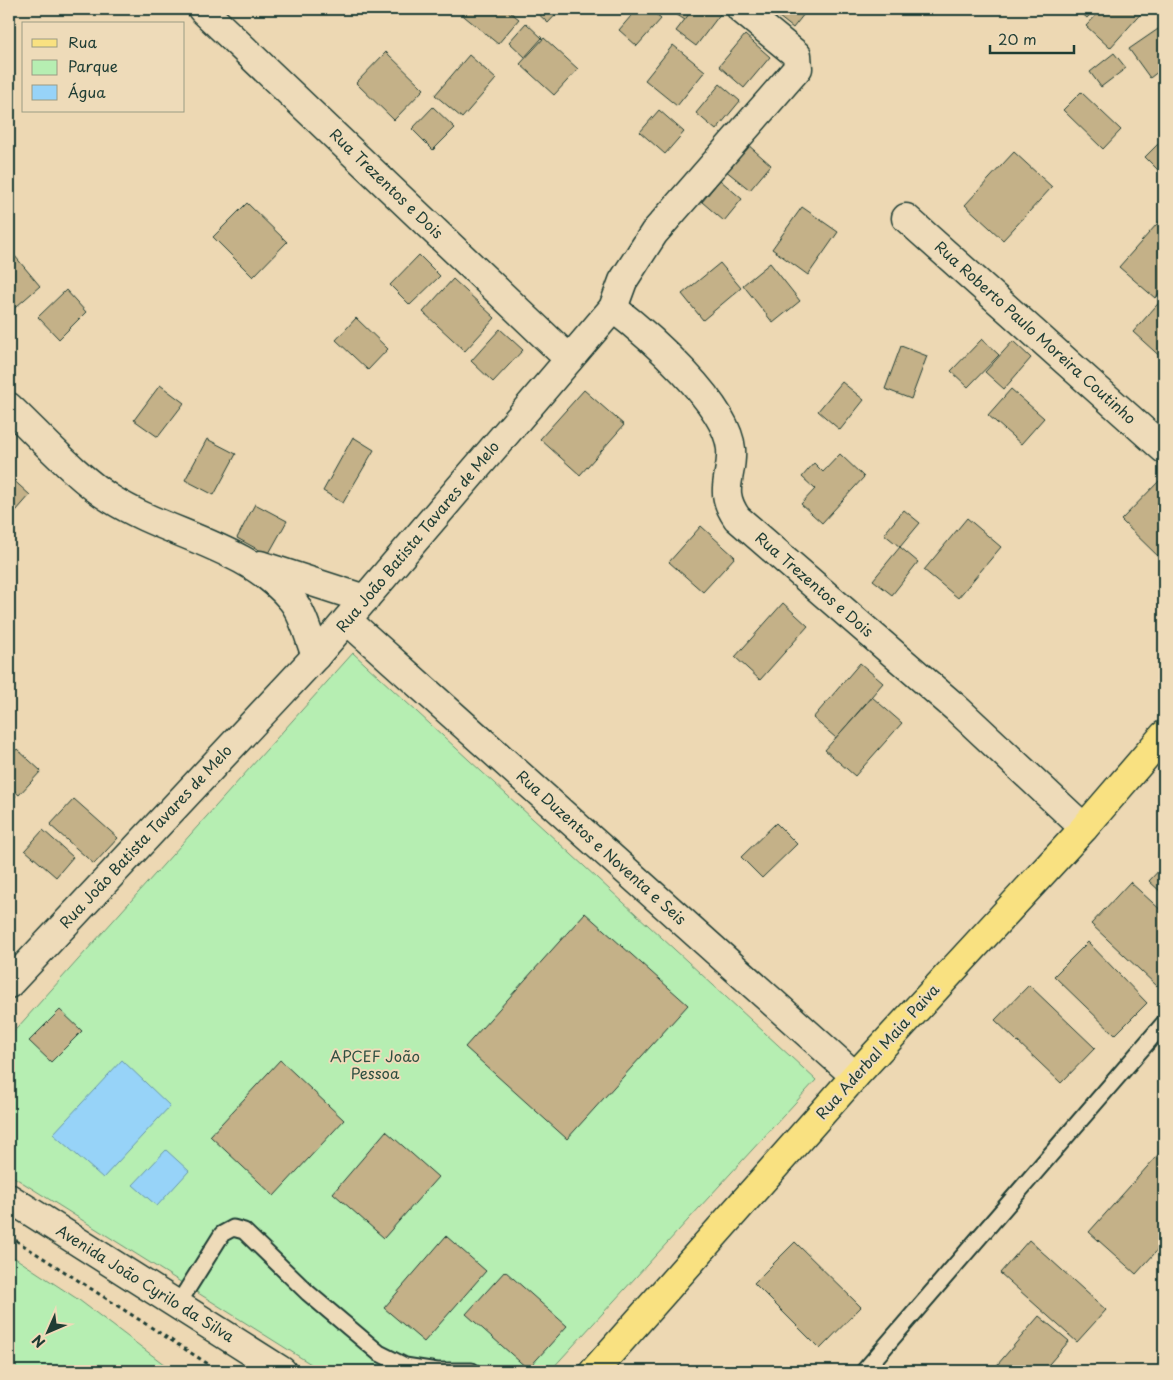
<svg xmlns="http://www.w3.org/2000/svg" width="1173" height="1380" font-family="'Playpen Sans',sans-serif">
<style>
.green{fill:#b6eeb2;stroke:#6a9673}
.water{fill:#97d3f8;stroke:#6797aa}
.building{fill:#c4b188;stroke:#1f3d34}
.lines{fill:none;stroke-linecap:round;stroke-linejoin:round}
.lane-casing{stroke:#1f3d34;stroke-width:19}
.street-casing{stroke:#1f3d34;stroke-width:31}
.secondary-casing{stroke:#1f3d34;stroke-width:31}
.primary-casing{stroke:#1f3d34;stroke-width:31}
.path{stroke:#1f3d34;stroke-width:3;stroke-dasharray:4 4;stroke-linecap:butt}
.lane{stroke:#eedbb9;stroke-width:15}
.street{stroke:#eedbb9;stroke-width:28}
.secondary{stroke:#eedbb9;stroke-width:28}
.primary{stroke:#f9e181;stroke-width:28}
.labels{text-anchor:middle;stroke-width:4;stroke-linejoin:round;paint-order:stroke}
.street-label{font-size:15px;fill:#1f3d34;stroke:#eedbb9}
.park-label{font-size:15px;fill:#2e4f41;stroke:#eedbb9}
</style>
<rect width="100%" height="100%" fill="#edd8b3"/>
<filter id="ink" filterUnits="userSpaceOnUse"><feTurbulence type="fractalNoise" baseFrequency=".02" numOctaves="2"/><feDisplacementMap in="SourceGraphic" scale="10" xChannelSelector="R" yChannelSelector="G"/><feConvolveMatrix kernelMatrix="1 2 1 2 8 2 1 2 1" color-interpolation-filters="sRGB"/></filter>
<g filter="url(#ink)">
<g class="green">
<path d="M353 653 816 1080 550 1371H322L9 1174V1037Z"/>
<path d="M9 1254 79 1300 173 1371H9Z"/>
</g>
<g class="water">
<path d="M122 1060 170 1106 103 1178 53 1134Z"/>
<path d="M166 1150 189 1171 157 1206 133 1185Z"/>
</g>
<g class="building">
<path d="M462 9H506L519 19 498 44 459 12Z"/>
<path d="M533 9H561L548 23Z"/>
<path d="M637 9H650L661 19 637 46 619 30Z"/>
<path d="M668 9H693L685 20Z"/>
<path d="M693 9H724L696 46 676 31Z"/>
<path d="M769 9H808L793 28Z"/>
<path d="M1077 9H1095L1087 18Z"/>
<path d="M1102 9H1145L1110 48 1086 26Z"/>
<path d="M526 23 542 38 525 57 509 42Z"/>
<path d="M1164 25V67L1150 78 1129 49Z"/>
<path d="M745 35 770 57 744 88 719 66Z"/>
<path d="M544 38 578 69 554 95 520 64Z"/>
<path d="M673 45 705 71 677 106 645 80Z"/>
<path d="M386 52 424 89 394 120 356 83Z"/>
<path d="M1114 53 1126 68 1101 87 1090 72Z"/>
<path d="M469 55 496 79 462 118 435 95Z"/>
<path d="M720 84 740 101 716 130 696 113Z"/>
<path d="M1081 92 1121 130 1103 149 1063 110Z"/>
<path d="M433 107 455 128 433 150 412 129Z"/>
<path d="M659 110 684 132 665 154 640 132Z"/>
<path d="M1164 138V176L1145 157Z"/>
<path d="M747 144 771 165 750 190 725 170Z"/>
<path d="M1014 152 1052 187 1003 240 965 205Z"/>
<path d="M720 180 742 199 724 221 702 202Z"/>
<path d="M247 203 287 242 253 277 213 237Z"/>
<path d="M802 207 838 232 808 275 772 249Z"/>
<path d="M1164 216V288L1155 298 1119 267Z"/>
<path d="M9 249 40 286 9 313Z"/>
<path d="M419 255 440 276 410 305 390 285Z"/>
<path d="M720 263 741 288 703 320 682 294Z"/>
<path d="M770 263 800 301 773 323 743 285Z"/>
<path d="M453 279 495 318 465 351 423 312Z"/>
<path d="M66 290 86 312 59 339 38 317Z"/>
<path d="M1164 297V360L1133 332Z"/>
<path d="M356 318 388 349 368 370 336 340Z"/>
<path d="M500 329 523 350 493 382 471 361Z"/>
<path d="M982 339 999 355 968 387 951 371Z"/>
<path d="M1013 341 1031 358 1004 389 985 372Z"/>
<path d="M901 346 927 356 911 399 885 389Z"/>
<path d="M842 382 864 400 840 430 818 411Z"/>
<path d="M160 385 184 403 158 437 134 420Z"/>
<path d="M1011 389 1044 418 1021 444 988 415Z"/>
<path d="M584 390 624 425 580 475 540 439Z"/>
<path d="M353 437 374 450 343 503 323 491Z"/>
<path d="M207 439 236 454 214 495 185 480Z"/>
<path d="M840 454 864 477 822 523 801 504 815 489 802 477 814 463 823 472Z"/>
<path d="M9 476 30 495 9 519Z"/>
<path d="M1162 478 1164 481V562L1121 520Z"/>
<path d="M255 504 287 521 268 555 237 538Z"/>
<path d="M904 510 920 523 900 547 884 534Z"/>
<path d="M967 518 1001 547 958 598 924 570Z"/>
<path d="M701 526 735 557 703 592 669 562Z"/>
<path d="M900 547 918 562 892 595 873 580Z"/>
<path d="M783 603 808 626 760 680 735 657Z"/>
<path d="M860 663 883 683 836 738 813 718Z"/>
<path d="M872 697 902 723 855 776 825 750Z"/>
<path d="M17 749 41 771 19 795 9 786V758Z"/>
<path d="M9 789 16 796 9 803Z"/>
<path d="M74 799 118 838 94 864 50 825Z"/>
<path d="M776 823 797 844 762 878 741 857Z"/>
<path d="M43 830 73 857 56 877 25 850Z"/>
<path d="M1164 865V895L1149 881Z"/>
<path d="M1130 882 1164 913V978L1157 986 1091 924Z"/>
<path d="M585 913 688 1005 567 1139 465 1047Z"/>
<path d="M1088 942 1147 1003 1115 1035 1054 976Z"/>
<path d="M1029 985 1095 1048 1061 1083 995 1020Z"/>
<path d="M60 1010 82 1031 51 1062 29 1041Z"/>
<path d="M280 1060 344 1120 274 1196 210 1136Z"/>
<path d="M386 1131 438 1177 384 1238 333 1193Z"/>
<path d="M1164 1148V1243L1136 1274 1089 1232Z"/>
<path d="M446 1236 486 1271 424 1342 384 1308Z"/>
<path d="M1029 1240 1106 1310 1077 1342 1000 1273Z"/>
<path d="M795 1242 861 1307 820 1349 754 1283Z"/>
<path d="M505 1271 567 1326 528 1369 466 1314Z"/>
<path d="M1039 1316 1069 1341 1043 1371H992Z"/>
</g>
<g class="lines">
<g class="lane-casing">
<g id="lane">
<path d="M178 1304 222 1234 233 1228 244 1231 308 1293 379 1353 405 1366 437 1371H472"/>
<path d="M864 1371 1164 1023"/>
</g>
</g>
<g class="street-casing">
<g id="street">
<path d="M202 9 569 359"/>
<path d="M906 218 1164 449"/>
<path d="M613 308C648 335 727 404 731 449 733 478 717 489 737 518L956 708 1084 828"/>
<path d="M9 407C40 436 76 477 111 499 168 535 248 546 292 600 304 615 309 638 316 656"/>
<path d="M260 565 365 599"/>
<path d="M347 620 855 1076"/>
<path d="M9 984 316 656 613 308 623 281 654 233 798 68 797 55 741 9"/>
</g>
</g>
<g class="secondary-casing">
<path id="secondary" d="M9 1198 282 1371"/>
</g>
<g class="primary-casing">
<path id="primary" d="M594 1371 855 1076 1084 828 1164 735"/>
</g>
<path class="path" d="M9 1236 219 1371"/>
<use href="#lane" class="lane"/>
<use href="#street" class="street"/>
<use href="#secondary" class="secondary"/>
<use href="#primary" class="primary"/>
</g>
</g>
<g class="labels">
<g class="street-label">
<text transform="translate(386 184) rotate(44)" y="5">Rua Trezentos e Dois</text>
<text transform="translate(1035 333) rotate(42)" y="5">Rua Roberto Paulo Moreira Coutinho</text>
<text transform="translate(418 537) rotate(-50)" y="5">Rua João Batista Tavares de Melo</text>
<text transform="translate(814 585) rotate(41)" y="5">Rua Trezentos e Dois</text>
<text transform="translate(146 837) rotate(-47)" y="5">Rua João Batista Tavares de Melo</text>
<text transform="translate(601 848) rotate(42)" y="5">Rua Duzentos e Noventa e Seis</text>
<text transform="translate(878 1052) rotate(-48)" y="5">Rua Aderbal Maia Paiva</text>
<text transform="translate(145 1284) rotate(32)" y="5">Avenida João Cyrilo da Silva</text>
</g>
<g class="park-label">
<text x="375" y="1062">APCEF João<tspan x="375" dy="17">Pessoa</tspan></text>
</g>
</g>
<rect width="1173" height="1380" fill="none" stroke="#eedbb9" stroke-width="30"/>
<rect x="15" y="15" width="1143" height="1350" fill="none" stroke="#1f3d34" stroke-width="2" filter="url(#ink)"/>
<rect x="22" y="22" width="162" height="90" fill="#eedbb9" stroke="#9b9c84"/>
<rect x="32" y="39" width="25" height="8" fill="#f9e181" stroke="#9b9c84"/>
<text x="68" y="48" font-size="15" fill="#1f3d34">Rua</text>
<rect x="32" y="60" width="25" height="15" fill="#b6eeb2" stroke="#9b9c84"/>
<text x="68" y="72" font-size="15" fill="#1f3d34">Parque</text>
<rect x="32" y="85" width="25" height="15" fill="#97d3f8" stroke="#9b9c84"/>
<text x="68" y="98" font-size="15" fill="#1f3d34">Água</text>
<g transform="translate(48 1332) rotate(225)" stroke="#eedbb9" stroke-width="4" paint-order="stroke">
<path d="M0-4L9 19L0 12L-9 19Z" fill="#1f3d34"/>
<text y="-8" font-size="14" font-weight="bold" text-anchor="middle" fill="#1f3d34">N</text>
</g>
<path d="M990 45v8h84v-8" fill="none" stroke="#1f3d34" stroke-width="2.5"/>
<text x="998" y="45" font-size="15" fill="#1f3d34" stroke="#eedbb9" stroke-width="4" paint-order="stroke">20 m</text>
</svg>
